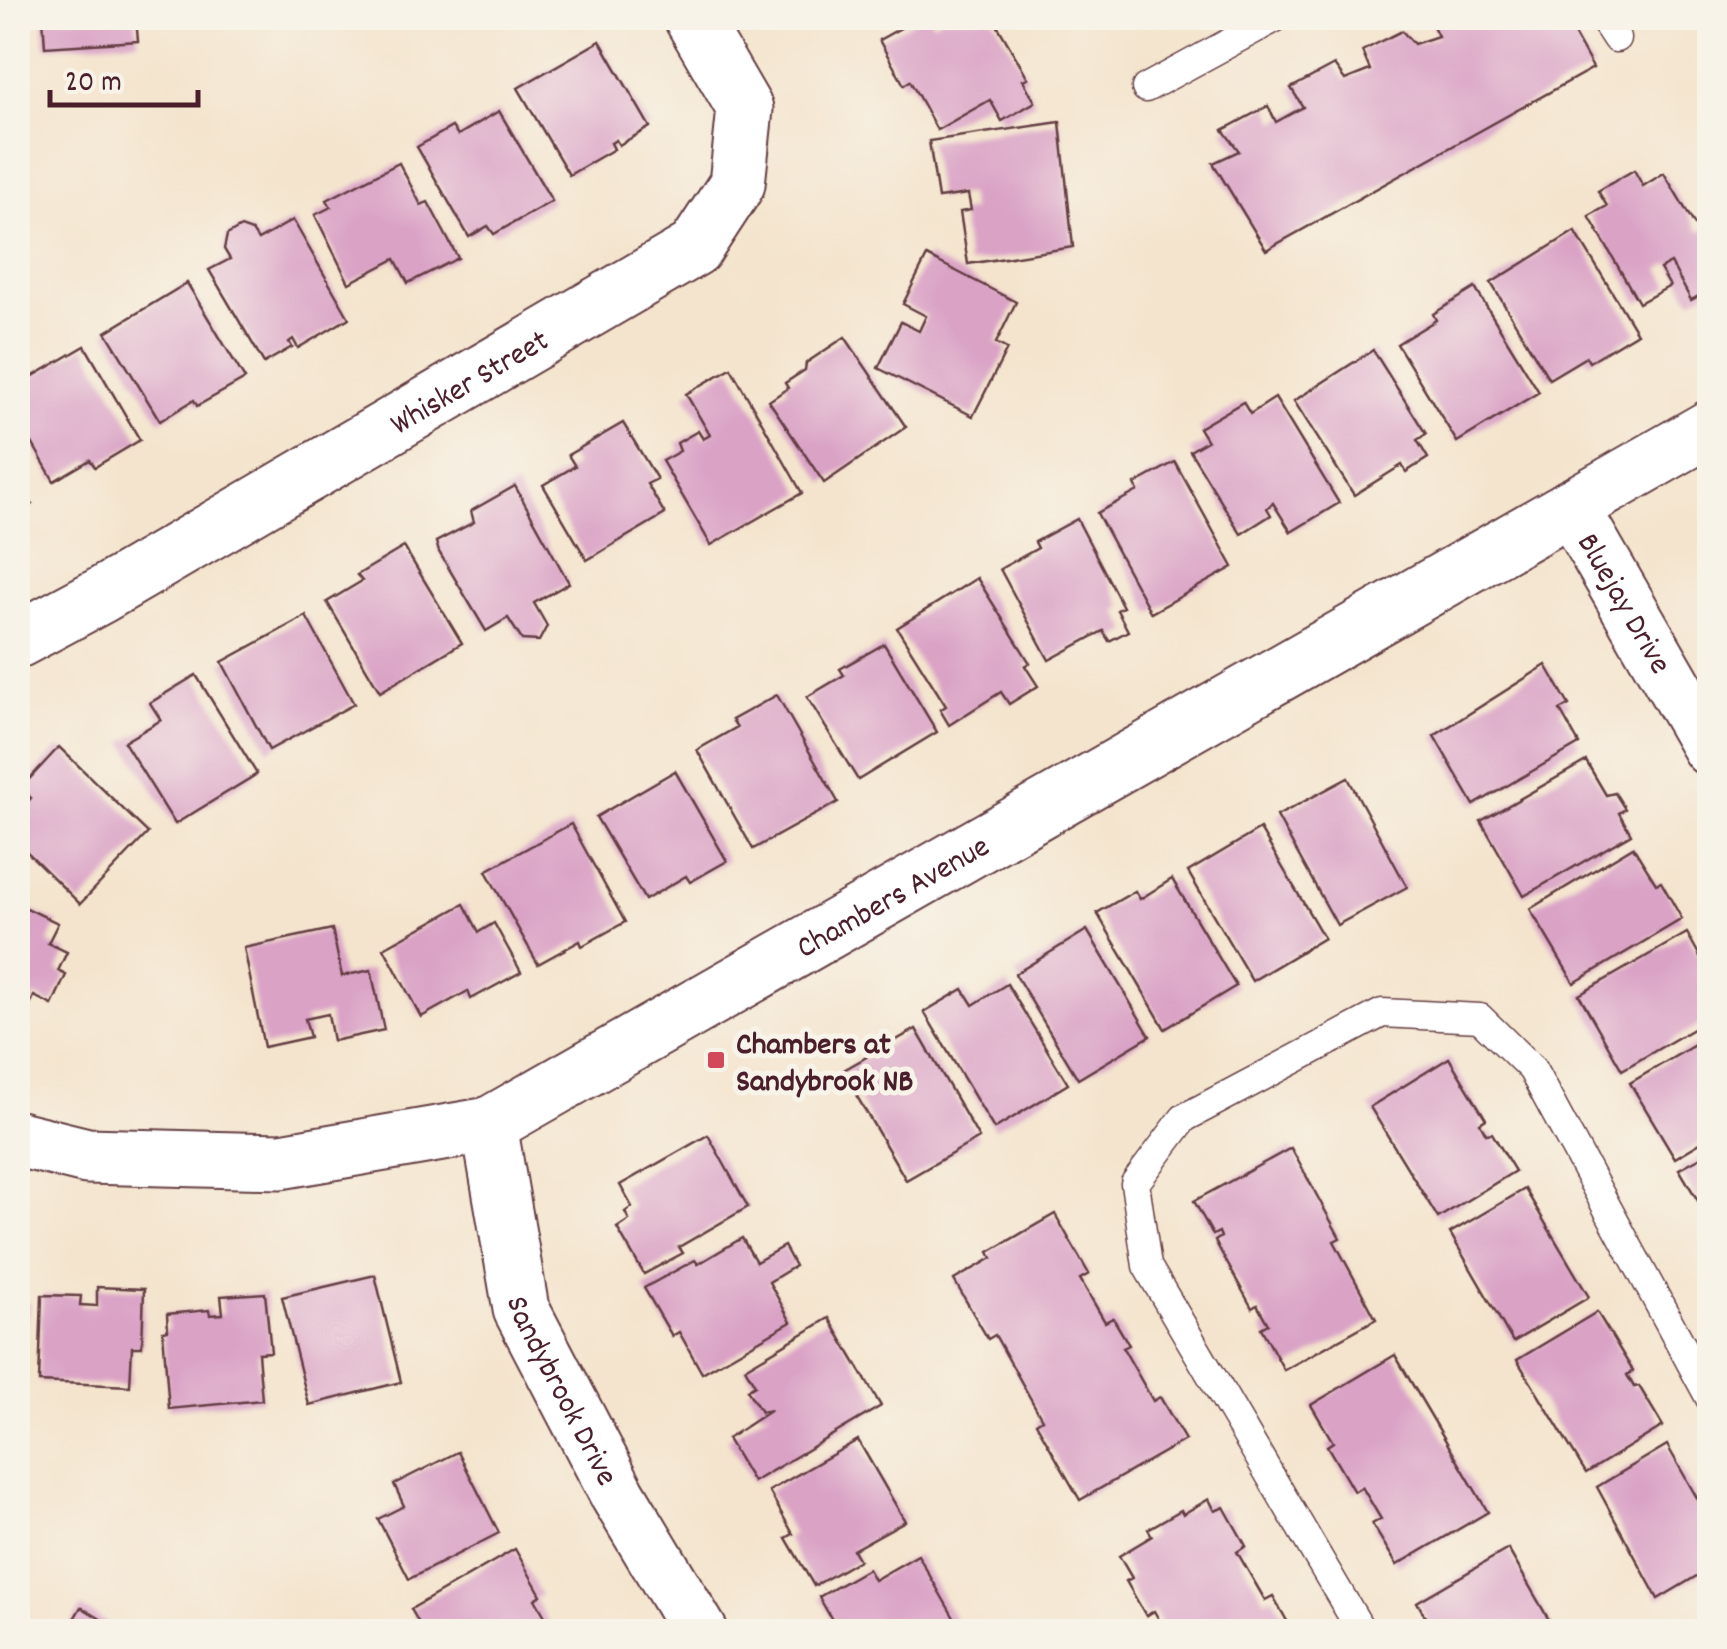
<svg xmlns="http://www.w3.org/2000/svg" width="1727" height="1649" font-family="Dekko,sans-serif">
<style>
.building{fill:#daa3c6}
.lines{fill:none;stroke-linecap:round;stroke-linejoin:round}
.lane-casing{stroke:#643d43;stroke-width:31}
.street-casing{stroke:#643d43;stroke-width:59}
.secondary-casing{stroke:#643d43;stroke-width:59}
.lane{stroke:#fff;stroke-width:28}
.street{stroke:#fff;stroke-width:55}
.secondary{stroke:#fff;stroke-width:55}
.poi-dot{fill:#d1495b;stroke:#f7f3e8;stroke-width:4}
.labels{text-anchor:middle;stroke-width:10;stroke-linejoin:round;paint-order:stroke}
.street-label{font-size:32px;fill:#4a1f2b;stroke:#f7f3e8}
.poi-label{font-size:32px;font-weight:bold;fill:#4a1f2b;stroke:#f7f3e8;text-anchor:start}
</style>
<rect width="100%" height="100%" fill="#f7f3e8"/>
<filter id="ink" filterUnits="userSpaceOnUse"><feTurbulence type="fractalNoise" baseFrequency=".01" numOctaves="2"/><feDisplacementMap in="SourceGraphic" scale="20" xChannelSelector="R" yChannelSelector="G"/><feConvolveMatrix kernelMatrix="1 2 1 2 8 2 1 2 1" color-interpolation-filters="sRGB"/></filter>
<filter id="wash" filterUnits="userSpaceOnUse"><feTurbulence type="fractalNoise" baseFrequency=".0048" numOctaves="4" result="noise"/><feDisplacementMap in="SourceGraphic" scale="40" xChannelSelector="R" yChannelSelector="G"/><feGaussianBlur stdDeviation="2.25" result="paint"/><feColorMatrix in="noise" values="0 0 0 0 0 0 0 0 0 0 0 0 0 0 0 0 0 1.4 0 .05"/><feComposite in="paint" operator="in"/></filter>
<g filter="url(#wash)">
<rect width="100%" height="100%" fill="#f4e4cd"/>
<g id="blocks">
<g class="building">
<path d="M43 18H136L138 41 45 47Z"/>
<path d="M919 18H930L933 23 942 18H993L1028 78 1023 80 1035 102 1002 121 990 100 937 130 910 81 904 85 879 40Z"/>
<path d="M1429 18H1565L1593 68 1266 250 1213 163 1239 151 1223 130 1268 106 1276 122 1303 107 1291 88 1334 65 1345 80 1370 70 1362 51 1402 31 1414 44 1438 36Z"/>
<path d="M600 41 650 127 619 145 616 140 611 143 614 149 569 175 518 88Z"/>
<path d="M499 111 552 201 494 234 488 226 469 237 417 147 452 127 458 135Z"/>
<path d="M1060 122 1073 247 968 264 960 212 971 210 968 194 938 198 929 141Z"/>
<path d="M399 163 421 205 428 202 458 258 408 283 395 259 349 283 315 215 331 207 327 200Z"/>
<path d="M1634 170 1643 186 1664 173 1699 232 1710 226V290L1691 300 1671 263 1660 269 1670 286 1639 303 1589 216 1607 206 1598 191Z"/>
<path d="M293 220 349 318 298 348 293 339 289 342 292 347 264 363 209 270 230 259 224 249 227 235 241 227 252 231 258 240Z"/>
<path d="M1575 231 1637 333 1589 362 1586 357 1549 379 1491 283Z"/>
<path d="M927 256 1016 302 996 343 1007 349 973 416 878 368 901 322 919 331 926 316 903 304Z"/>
<path d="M187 283 245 379 197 406 194 400 160 421 106 332Z"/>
<path d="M1475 288 1539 392 1457 442 1397 344 1436 320 1433 314Z"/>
<path d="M845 337 906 427 824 483 769 401 788 388 785 383 805 370 806 363Z"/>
<path d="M85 346 140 440 95 467 90 460 54 481 18 418V385Z"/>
<path d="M1373 350 1426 434 1417 440 1428 458 1406 472 1402 465 1354 495 1294 401Z"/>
<path d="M731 368 802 493 711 545 662 461 680 451 677 443 698 431 703 439 710 435 686 394Z"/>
<path d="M1275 398 1339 503 1291 532 1273 503 1267 508 1271 515 1241 534 1190 451 1207 441 1199 428 1243 402 1250 414Z"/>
<path d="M623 423 657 479 647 484 665 514 587 560 543 485 575 466 568 455Z"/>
<path d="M1175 462 1233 567 1151 613 1097 513 1138 491 1135 484Z"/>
<path d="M18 480 32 504 18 513Z"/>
<path d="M515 486 569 583 534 603 547 626 539 641 522 640 508 618 486 631 439 552 436 542 474 522 471 511Z"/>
<path d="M1077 519 1123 607 1117 610 1128 631 1109 641 1103 631 1049 660 1000 569 1038 548 1035 542Z"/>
<path d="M404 547 462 643 380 692 327 602 362 581 357 575Z"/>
<path d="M977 578 1030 663 1025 666 1038 686 1009 704 1001 692 949 725 940 710 946 706 897 628Z"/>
<path d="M306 616 354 704 269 750 222 662Z"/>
<path d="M884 644 937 732 858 780 807 697 844 675 840 669Z"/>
<path d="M1546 665 1569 705 1560 710 1579 744 1474 805 1434 736Z"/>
<path d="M196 675 257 774 175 824 124 742 161 720 150 703Z"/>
<path d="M777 695 838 802 753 849 697 750 737 727 732 720Z"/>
<path d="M59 747 148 833 80 904 18 843V812L31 798 21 788Z"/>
<path d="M1586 761 1606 795 1615 793 1625 809 1619 813 1631 834 1524 896 1481 821Z"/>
<path d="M675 771 727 861 690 882 686 876 645 900 596 817Z"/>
<path d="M1348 778 1407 887 1337 925 1277 816Z"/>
<path d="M571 824 625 922 582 946 580 941 538 964 486 871Z"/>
<path d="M1260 829 1324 938 1252 981 1188 872Z"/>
<path d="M1633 847 1656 884 1661 882 1682 919 1574 983 1530 909Z"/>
<path d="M1172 879 1236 986 1165 1029 1097 913 1135 891 1140 899Z"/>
<path d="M18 904 58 923 48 943 67 952 58 971 66 975 52 1005 34 996 28 1010 18 1005Z"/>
<path d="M464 904 479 932 494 923 521 972 471 999 468 991 421 1017 384 948Z"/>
<path d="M332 929 342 976 371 970 384 1030 333 1041 328 1014 305 1019 310 1037 264 1047 244 948Z"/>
<path d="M1087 930 1150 1036 1078 1079 1015 974Z"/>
<path d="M1687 933 1707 969 1710 967V1019L1622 1070 1579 995Z"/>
<path d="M1007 984 1068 1084 994 1129 924 1012 963 989 973 1005Z"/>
<path d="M916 1029 979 1138 906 1180 842 1071Z"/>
<path d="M1710 1036V1137L1675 1158 1630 1083Z"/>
<path d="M1449 1058 1486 1119 1480 1123 1486 1134 1492 1133 1515 1171 1438 1218 1370 1107Z"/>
<path d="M708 1135 748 1207 679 1247 683 1253 644 1274 617 1228 629 1220 625 1212 632 1207 620 1185Z"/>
<path d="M1291 1148 1340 1238 1334 1241 1376 1319 1284 1370 1261 1328 1268 1324 1257 1305 1252 1308 1215 1241 1221 1237 1219 1232 1213 1235 1194 1201Z"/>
<path d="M1710 1152V1221L1679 1169Z"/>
<path d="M1525 1189 1589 1297 1513 1342 1450 1233Z"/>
<path d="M1055 1214 1089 1274 1080 1279 1105 1322 1113 1318 1129 1345 1123 1348 1153 1401 1160 1397 1185 1440 1080 1500 1036 1423 1042 1419 995 1335 988 1339 954 1280 992 1258 989 1252Z"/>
<path d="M742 1238 756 1262 784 1246 795 1266 769 1282 791 1322 702 1373 679 1332 672 1336 644 1288 695 1260 698 1264Z"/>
<path d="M375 1275 401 1382 309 1405 282 1297Z"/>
<path d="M97 1287 144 1289 142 1347H132L130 1386 39 1382 42 1295 81 1296 80 1305 97 1306Z"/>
<path d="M265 1293 271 1352 258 1353 262 1400 169 1409 163 1331 168 1330 167 1314 209 1310 210 1315 223 1314 221 1296Z"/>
<path d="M18 1301 30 1303 19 1347H18Z"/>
<path d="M1597 1312 1633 1371 1627 1375 1634 1387 1639 1386 1663 1426 1586 1473 1517 1360Z"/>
<path d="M829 1318 881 1406 753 1482 727 1439 771 1410 761 1412 747 1390 755 1385 745 1368Z"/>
<path d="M1395 1355 1488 1512 1397 1565 1372 1524 1381 1519 1362 1487 1354 1492 1327 1446 1333 1442 1311 1405Z"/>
<path d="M858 1440 905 1521 853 1550 859 1560 814 1586 786 1538 793 1534 769 1491Z"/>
<path d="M1667 1445 1710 1521V1568L1658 1599 1597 1487Z"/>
<path d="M458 1452 499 1533 409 1579 378 1519 404 1506 394 1484Z"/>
<path d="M1209 1499 1215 1511 1224 1507 1246 1546 1237 1552 1265 1600 1273 1596 1287 1621 1280 1625 1284 1632H1166L1154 1611 1146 1616 1126 1581 1132 1578 1119 1556 1152 1536 1148 1529 1181 1510 1183 1514Z"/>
<path d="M515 1549 541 1595 535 1599 554 1632H424L411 1609Z"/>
<path d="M1508 1549 1556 1632H1434L1417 1602Z"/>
<path d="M918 1555 962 1632H839L819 1597 868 1569 874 1580Z"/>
<path d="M81 1607 122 1632H66Z"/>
</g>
</g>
</g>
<g filter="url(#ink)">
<use href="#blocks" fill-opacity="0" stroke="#643d43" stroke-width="2.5"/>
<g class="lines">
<g class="lane-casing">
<g id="lane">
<path d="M1603 18 1616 38"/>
<path d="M1146 88 1275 18"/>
<path d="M1362 1632 1147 1266 1135 1183 1184 1118 1382 1013 1480 1018 1532 1069 1710 1398"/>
</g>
</g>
<g class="street-casing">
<g id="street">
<path id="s1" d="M1571 507 1710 748"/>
<path id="s2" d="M18 640 100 596 695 248 737 184 745 109 692 18"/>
</g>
</g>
<g class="secondary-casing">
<g id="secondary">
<path id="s3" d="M489 1125 521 1309 618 1495 700 1632"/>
<path id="s4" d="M18 1139 87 1156 281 1161 489 1125 1710 428"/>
</g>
</g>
<use href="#lane" class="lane"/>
<use href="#street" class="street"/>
<use href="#secondary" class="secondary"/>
</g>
</g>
<rect class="poi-dot" x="706" y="1050" width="20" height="20" rx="5"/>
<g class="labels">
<g class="street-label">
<text dy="11" stroke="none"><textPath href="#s2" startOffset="520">Whisker Street</textPath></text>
<text dy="11" stroke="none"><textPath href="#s1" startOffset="110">Bluejay Drive</textPath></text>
<text dy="11" stroke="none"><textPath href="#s4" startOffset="940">Chambers Avenue</textPath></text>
<text dy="11" stroke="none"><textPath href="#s3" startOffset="278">Sandybrook Drive</textPath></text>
</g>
<g class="poi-label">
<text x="736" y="1053">Chambers at<tspan x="736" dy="37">Sandybrook NB</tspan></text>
</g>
</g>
<rect width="1727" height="1649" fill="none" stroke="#f7f3e8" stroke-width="60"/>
<path d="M50 90v15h148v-15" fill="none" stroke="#4a1f2b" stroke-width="5"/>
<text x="65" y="90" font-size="30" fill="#4a1f2b" stroke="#f7f3e8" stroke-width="8" paint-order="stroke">20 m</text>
</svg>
